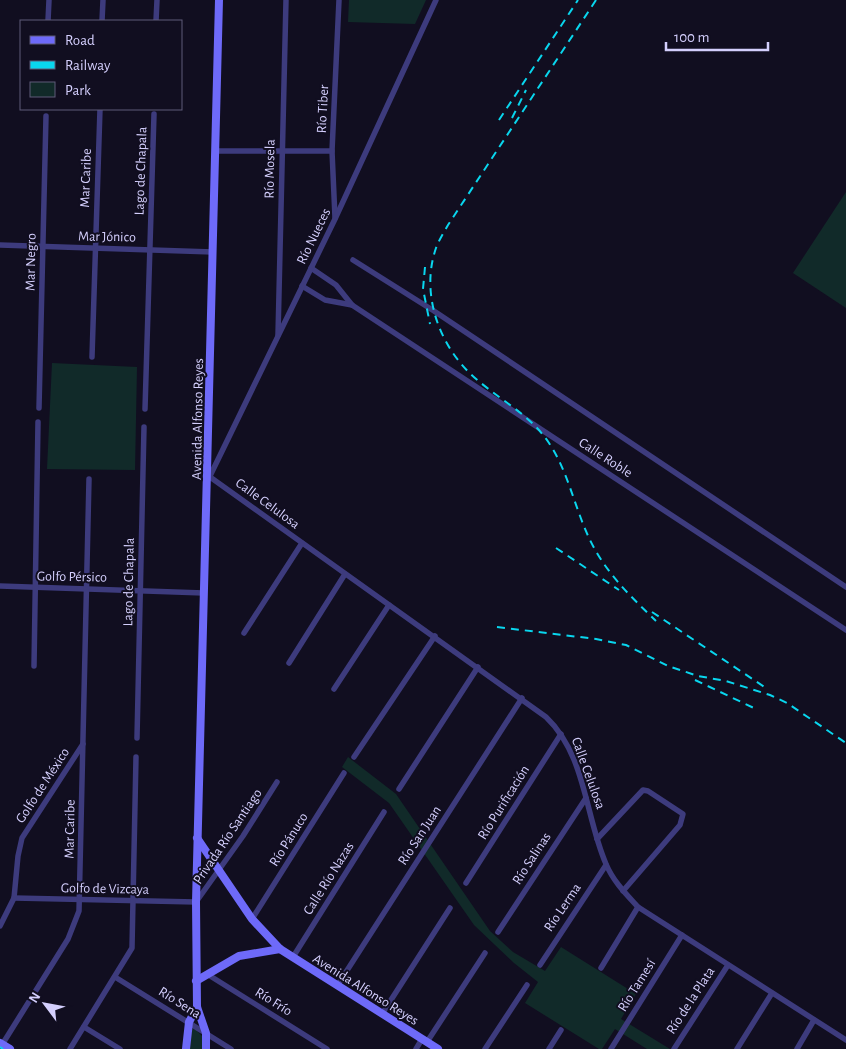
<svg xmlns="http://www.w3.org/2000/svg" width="846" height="1049" font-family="'Alegreya Sans',sans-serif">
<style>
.green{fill:#112a29}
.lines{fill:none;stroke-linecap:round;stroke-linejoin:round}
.street{stroke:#3d3b7d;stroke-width:5.5}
.secondary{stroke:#6e6af9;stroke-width:8}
.rail{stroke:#09d6ee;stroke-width:2;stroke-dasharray:8 6;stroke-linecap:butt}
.labels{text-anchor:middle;stroke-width:4;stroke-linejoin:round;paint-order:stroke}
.street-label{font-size:14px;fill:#d4cffd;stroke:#110e20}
</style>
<rect width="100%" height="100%" fill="#110e20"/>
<g class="green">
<path d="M349 0H426L415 24 348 22Z"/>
<path d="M846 192V308L793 273Z"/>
<path d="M52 363 137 367 135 470 47 469Z"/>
<path d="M348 757 396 794 490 931 513 952 545 971 561 947 636 994 621 1019 670 1049H647L615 1029 602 1049H599L525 1003 538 982 514 963 474 925 389 803 342 767Z"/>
<path d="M190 1028 196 1030 202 1036V1049H187Z"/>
</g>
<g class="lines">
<g class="street">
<path d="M48 21 49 0"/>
<path d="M102 21 103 0"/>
<path d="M156 21 157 0"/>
<path d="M216 151H332"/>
<path d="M335 218 332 151 339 0"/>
<path d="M0 245 213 252"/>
<path d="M353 260 434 311 846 587"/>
<path d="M311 268 336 285 352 305 846 630"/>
<path d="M302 286 325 300 352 305"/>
<path d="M278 335 286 0"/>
<path d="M92 357 100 109"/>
<path d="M39 408 46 116"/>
<path d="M145 409 154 114"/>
<path d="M210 477 546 717C586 755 585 816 606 864 613 881 626 894 638 907L846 1040"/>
<path d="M209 478 335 219 436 0"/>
<path d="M0 586 204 593"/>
<path d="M244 633 302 543"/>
<path d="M289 663 345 574"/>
<path d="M34 666 38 422"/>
<path d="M334 689 389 605"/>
<path d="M137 738 144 427"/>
<path d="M354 757 435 636"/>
<path d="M399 789 478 667"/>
<path d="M597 839 643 790 648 791 683 814 680 825 623 891"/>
<path d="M466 883 561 734"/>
<path d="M14 898 196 902 243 836 277 782"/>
<path d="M252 919 344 773"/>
<path d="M0 926 14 898 18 856 22 838 83 744"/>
<path d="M498 932 586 798"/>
<path d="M293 957 384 812"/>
<path d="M540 965 606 865"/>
<path d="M601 968 638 907"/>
<path d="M207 974 327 1049"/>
<path d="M115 977 231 1049"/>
<path d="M337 986 522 698"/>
<path d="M382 1014 450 908"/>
<path d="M84 1027 120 1049"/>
<path d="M427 1042 485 953"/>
<path d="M0 1048 68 939 79 911 89 479"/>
<path d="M70 1049 132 948 136 757"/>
<path d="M416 1049 422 1039"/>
<path d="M485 1049 527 985"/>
<path d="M549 1049 561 1030"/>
<path d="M611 1049 682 935"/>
<path d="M674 1049 728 965"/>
<path d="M737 1049 772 993"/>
<path d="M797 1049 814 1020"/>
</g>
<g class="secondary">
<path d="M197 838 252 919 280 949 438 1049"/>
<path d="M196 981 239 956 280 949"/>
<path d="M0 1043 10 1049"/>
<path d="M186 1049 189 1022 197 1007"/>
<path d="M206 1049V1033L197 1007 196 902 219 0"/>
</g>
<g class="rail">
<path d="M596 0 448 225C444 232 439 240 436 248 419 297 442 353 481 383 505 403 531 416 549 443 568 471 575 509 590 540 606 573 630 596 656 621"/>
<path d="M512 118 526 90"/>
<path d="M499 120 578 0"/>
<path d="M425 267 423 289 430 324"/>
<path d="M556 548 619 590"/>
<path d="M652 612 766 688"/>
<path d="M497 627 596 639 626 645 668 666 698 676 726 681 770 695 787 703 846 743"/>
<path d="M695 680 756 709"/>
<path d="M0 1047 3 1049"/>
</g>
</g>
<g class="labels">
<g class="street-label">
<text transform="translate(322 109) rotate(-87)" y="5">Río Tiber</text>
<text transform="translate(269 169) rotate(-89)" y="5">Río Mosela</text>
<text transform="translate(140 171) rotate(-88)" y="5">Lago de Chapala</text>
<text transform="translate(85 178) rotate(-88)" y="5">Mar Caribe</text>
<text transform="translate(107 236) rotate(1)" y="5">Mar Jónico</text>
<text transform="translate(313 236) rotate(-64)" y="5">Río Nueces</text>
<text transform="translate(30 262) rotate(-89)" y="5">Mar Negro</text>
<text transform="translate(197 419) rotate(-89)" y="5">Avenida Alfonso Reyes</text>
<text transform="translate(606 457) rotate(33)" y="5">Calle Roble</text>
<text transform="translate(268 503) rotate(36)" y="5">Calle Celulosa</text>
<text transform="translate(72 576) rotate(1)" y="5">Golfo Pérsico</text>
<text transform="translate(128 582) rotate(-89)" y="5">Lago de Chapala</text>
<text transform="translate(589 773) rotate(70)" y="5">Calle Celulosa</text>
<text transform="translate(42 785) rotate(-57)" y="5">Golfo de México</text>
<text transform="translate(503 802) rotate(-58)" y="5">Río Purificación</text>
<text transform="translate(69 829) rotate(-89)" y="5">Mar Caribe</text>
<text transform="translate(419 835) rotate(-57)" y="5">Río San Juan</text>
<text transform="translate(227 836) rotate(-56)" y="5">Privada Río Santiago</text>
<text transform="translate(288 839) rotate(-58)" y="5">Río Pánuco</text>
<text transform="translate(531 858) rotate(-57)" y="5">Río Salinas</text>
<text transform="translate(328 878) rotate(-58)" y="5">Calle Río Nazas</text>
<text transform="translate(105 888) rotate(1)" y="5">Golfo de Vizcaya</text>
<text transform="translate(562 907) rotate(-56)" y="5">Río Lerma</text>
<text transform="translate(636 985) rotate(-58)" y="5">Río Tamesí</text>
<text transform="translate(366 989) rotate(32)" y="5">Avenida Alfonso Reyes</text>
<text transform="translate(690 1000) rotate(-57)" y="5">Río de la Plata</text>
<text transform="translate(274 1001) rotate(32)" y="5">Río Frío</text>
<text transform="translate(180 1002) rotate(32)" y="5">Río Sena</text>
</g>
</g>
<rect x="20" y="20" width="162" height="90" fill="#110e20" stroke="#5f5b78"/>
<rect x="30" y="36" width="25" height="8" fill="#6e6af9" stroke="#5f5b78"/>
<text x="65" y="45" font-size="15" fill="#d4cffd">Road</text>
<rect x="30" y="61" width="25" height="8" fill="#09d6ee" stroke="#5f5b78"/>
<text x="65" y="70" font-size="15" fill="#d4cffd">Railway</text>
<rect x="30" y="82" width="25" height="15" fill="#112a29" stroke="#5f5b78"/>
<text x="65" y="95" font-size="15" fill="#d4cffd">Park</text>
<g transform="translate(45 1004) rotate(302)" stroke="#110e20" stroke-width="4" paint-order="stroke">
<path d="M0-4L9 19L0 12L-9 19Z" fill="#d4cffd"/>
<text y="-8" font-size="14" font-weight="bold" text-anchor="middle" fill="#d4cffd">N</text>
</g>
<path d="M666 42v8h102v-8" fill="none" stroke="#d4cffd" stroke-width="2.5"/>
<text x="674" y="42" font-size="15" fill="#d4cffd" stroke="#110e20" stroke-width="4" paint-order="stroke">100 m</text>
</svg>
